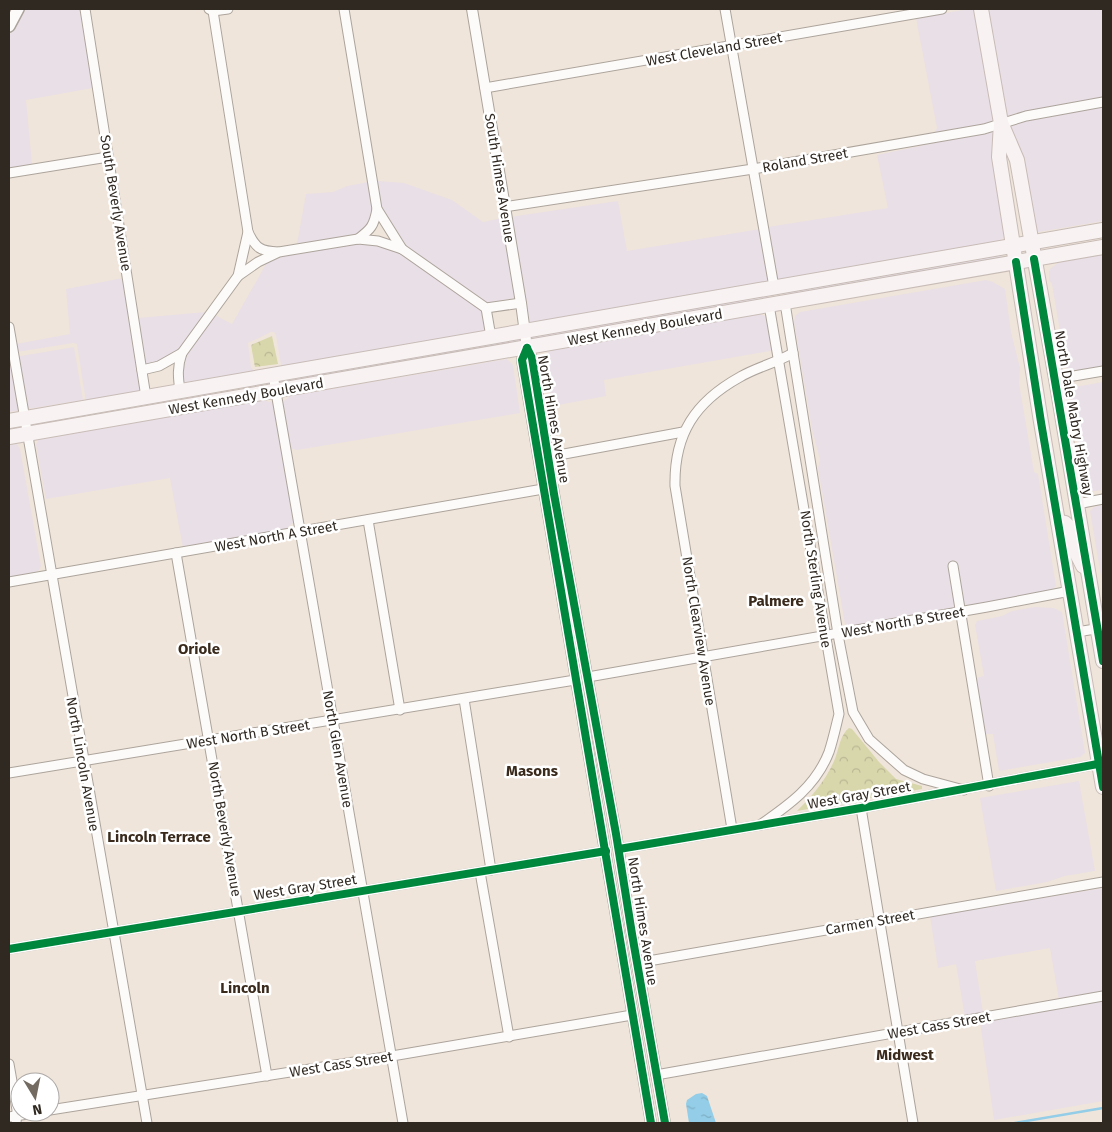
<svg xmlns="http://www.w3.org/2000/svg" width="1112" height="1132" font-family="'Fira Sans',sans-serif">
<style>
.commercial{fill:#e9dfe6;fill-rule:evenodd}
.forest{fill:url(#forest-crowns)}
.water{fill:url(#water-ripples)}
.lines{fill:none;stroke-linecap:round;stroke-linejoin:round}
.stream{stroke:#93cde7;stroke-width:2.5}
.minor-casing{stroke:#aca49c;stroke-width:11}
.tertiary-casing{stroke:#aca49c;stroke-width:12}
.secondary-casing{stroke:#aca49c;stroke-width:14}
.primary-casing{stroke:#c8bcb7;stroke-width:16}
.minor{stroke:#fdfbf9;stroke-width:9}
.tertiary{stroke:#fdfbf9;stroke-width:10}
.secondary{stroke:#fdfbf9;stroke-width:11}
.primary{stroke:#f8f3f2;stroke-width:14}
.cycleway-casing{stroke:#fff;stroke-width:11}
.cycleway{stroke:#00873e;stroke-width:8}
.labels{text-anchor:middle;stroke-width:5;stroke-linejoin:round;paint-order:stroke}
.street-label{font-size:14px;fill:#302922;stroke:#fff}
.neighbourhood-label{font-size:15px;font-weight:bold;fill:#392a1c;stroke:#fff}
</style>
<defs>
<pattern id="forest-crowns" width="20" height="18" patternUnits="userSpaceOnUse" patternTransform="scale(1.25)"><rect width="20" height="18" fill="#d8d6ab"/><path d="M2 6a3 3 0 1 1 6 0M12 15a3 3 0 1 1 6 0" fill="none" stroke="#bab893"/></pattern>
<pattern id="water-ripples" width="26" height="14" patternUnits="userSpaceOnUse" patternTransform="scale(1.25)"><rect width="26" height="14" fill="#93cde7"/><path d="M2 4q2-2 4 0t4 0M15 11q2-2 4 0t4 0" fill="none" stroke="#7fb0c6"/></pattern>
</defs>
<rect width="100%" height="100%" fill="#f0e5da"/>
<g class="commercial">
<path d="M23 9H81L93 88 26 100 32 164 9 168V36Z"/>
<path d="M969 9H977L996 120 983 124 935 132 937 128 916 18Z"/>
<path d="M986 9H1103V98L1025 111 1004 117Z"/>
<path d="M1103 107V221L1033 233 1007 127 1027 121Z"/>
<path d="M996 130 1008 237 1001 239V243L778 282 768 227 888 208 877 155Z"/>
<path d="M377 181 404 183 452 200 483 222 502 218 516 298 486 303 407 247 382 209Z"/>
<path d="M369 182 373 209 371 220 366 227 356 234 297 244 306 194 333 192 347 186Z"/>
<path d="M618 201 627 251 760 229 769 283 528 326 510 217Z"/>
<path d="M356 244 378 246 401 254 482 311 486 333 184 385 182 365 187 354 215 315 232 324 266 264 283 256ZM271 332H274L276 335 281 365 279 368 254 371 251 367 248 343Z"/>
<path d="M1001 252V259L786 297 782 291Z"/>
<path d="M1103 253V368L1089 371 1073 370 1066 368 1052 284 1049 280V272L1050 269 1058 263Z"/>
<path d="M123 278 141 393 86 402 77 344 73 343 17 352 16 344 70 334 66 289Z"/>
<path d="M986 280 993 282 1005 289 1011 332 1020 368 1019 383 1034 472 1038 474 1056 586 1050 591 1024 597 848 627 845 624 818 468 820 460 812 429 794 322 795 316 800 312Z"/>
<path d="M768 293 766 301 531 342 530 335Z"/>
<path d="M206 312 179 350 157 362 145 364 138 318Z"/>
<path d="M760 314 767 317 772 349 770 351 604 380 606 396 553 406 544 362 545 355 549 351Z"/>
<path d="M521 337 522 344 279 386 278 379Z"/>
<path d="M74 347 83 400 9 412V358Z"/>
<path d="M507 359 513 365 520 413 297 450 289 448 283 411 284 401 290 396Z"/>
<path d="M1103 382V490L1087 492 1069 388Z"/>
<path d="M263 400 269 402 271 401 274 406 294 522 285 530 183 548 170 478 46 499 36 445 38 440Z"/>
<path d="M17 444 20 449 41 566 39 570 30 575 9 579V445Z"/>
<path d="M1103 504V588L1090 511 1094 507Z"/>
<path d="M1035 607 1054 608 1062 612 1085 753 1080 757 999 771 993 734H985L976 678 984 676 975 625 977 621 1002 616 1012 611Z"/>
<path d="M1079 781 1095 871 1065 876 1047 882 996 891 980 798Z"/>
<path d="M1103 888V992L1059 1000 1050 948 975 961 983 1013 965 1017 956 964 938 968 930 916 986 905 1055 896Z"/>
<path d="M1103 1001V1101L994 1120 980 1022Z"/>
</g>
<g class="forest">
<path d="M272 336 278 364 255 367 251 345Z"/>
<path d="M849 728 852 729 879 762 896 779 922 786V789L797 811C813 795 828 778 836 756 839 747 841 734 849 728Z"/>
</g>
<path class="water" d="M702 1093 707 1096 716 1123H689L686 1104 687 1100 696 1094Z"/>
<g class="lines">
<path class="stream" d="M1015 1123 1103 1108"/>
<g class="minor-casing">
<g id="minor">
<path d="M85 9 146 397"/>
<path d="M209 9 213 11 228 9"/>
<path d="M344 9 377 209 402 249 486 308 521 303"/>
<path d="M725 9 774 287"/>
<path d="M485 88 942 9"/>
<path d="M9 173 108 157"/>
<path d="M504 207 753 169 984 129 1026 116 1103 102"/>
<path d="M248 232C256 249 261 251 278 252"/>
<path d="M358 239C371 229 374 226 377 209"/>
<path d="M238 276 258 262 279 252 358 239 378 241 402 249"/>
<path d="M785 303 839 640 853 712 869 739 904 770 923 779 964 790"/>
<path d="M486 308 491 337"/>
<path d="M9 327 147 1123"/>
<path d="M142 370 159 366 182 353"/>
<path d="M273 375 403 1123"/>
<path d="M1056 379 1103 371"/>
<path d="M180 391C178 377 177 367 182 353L238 276 248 232 213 11"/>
<path d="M548 457 683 432"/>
<path d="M1077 504 1103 499"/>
<path d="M368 520 400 710"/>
<path d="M176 553 267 1076"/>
<path d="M953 566 989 786"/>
<path d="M9 582 543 489"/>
<path d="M1077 632 1101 628"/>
<path d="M588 677 987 607 1070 591"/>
<path d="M464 699 491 870"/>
<path d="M9 773 575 680"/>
<path d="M861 808 913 1123"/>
<path d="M760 825C789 805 816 786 829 752 833 740 836 726 839 714L769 305"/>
<path d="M732 829 675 486C674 434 695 402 740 377 757 367 776 363 793 353"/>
<path d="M619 849 861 808 1103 763"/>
<path d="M480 872 509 1037"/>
<path d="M9 949 606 851"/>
<path d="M637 963 1103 882"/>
<path d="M9 1064 17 1110 16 1123"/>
<path d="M656 1075 1103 996"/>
<path d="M50 1110 392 1056 632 1015"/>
<path d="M9 1117 40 1112"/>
</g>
</g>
<g class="tertiary-casing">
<g id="tertiary">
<path d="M472 9 521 303 527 348 532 358 554 494 616 834 632 934 665 1123"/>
<path d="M527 348 522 360 651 1123"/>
</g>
</g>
<g class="secondary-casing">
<path id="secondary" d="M9 26 18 9"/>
</g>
<g class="primary-casing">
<g id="primary">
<path d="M981 9 1001 123 999 157 1041 422 1103 787"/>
<path d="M1002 125 1017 160 1056 379 1103 661"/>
<path d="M9 421 1103 230"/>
<path d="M9 437 1103 247"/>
<path d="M1058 522 1065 523 1068 526 1075 550 1083 566"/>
</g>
</g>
<use href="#minor" class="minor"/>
<use href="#tertiary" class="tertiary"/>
<use href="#secondary" class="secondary"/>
<use href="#primary" class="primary"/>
<g class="cycleway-casing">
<g id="cycleway">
<path d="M1034 259 1103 661"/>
<path d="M1016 262 1041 422 1103 787"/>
<path d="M527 348 532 358 554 494 616 834 632 934 665 1123"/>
<path d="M527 348 522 360 651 1123"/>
<path d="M619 849 861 808 1103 763"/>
<path d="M9 949 606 851"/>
</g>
</g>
<use href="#cycleway" class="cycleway"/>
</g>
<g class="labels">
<g class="street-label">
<text transform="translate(714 49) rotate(-10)" y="5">West Cleveland Street</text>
<text transform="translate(805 160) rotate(-10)" y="5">Roland Street</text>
<text transform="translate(500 178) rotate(81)" y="5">South Himes Avenue</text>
<text transform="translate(116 203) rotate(81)" y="5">South Beverly Avenue</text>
<text transform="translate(645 327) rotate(-10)" y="5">West Kennedy Boulevard</text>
<text transform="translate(246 396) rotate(-10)" y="5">West Kennedy Boulevard</text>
<text transform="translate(1074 413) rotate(80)" y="5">North Dale Mabry Highway</text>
<text transform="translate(554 419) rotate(80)" y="5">North Himes Avenue</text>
<text transform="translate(276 536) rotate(-10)" y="5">West North A Street</text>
<text transform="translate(816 579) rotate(81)" y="5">North Sterling Avenue</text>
<text transform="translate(903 622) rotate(-10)" y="5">West North B Street</text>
<text transform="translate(699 631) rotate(81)" y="5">North Clearview Avenue</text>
<text transform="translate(248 734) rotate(-9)" y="5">West North B Street</text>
<text transform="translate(338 749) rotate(80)" y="5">North Glen Avenue</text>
<text transform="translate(83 764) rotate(80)" y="5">North Lincoln Avenue</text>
<text transform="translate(859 795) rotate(-10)" y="5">West Gray Street</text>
<text transform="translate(225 829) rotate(80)" y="5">North Beverly Avenue</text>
<text transform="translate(305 887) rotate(-9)" y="5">West Gray Street</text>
<text transform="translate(643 921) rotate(81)" y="5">North Himes Avenue</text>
<text transform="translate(870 922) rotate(-10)" y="5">Carmen Street</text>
<text transform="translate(939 1025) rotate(-10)" y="5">West Cass Street</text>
<text transform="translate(341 1064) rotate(-9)" y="5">West Cass Street</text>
</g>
<g class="neighbourhood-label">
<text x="776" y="606">Palmere</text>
<text x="199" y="654">Oriole</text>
<text x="532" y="776">Masons</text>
<text x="159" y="842">Lincoln Terrace</text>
<text x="245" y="993">Lincoln</text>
<text x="905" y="1060">Midwest</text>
</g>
</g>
<rect width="1112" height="1132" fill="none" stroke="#302922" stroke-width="20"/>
<g transform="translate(35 1097) rotate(170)"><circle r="24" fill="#ffffff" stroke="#aca9a7"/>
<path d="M0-4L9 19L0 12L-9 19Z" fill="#736b62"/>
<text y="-8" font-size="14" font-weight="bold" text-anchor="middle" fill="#302922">N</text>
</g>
</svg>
